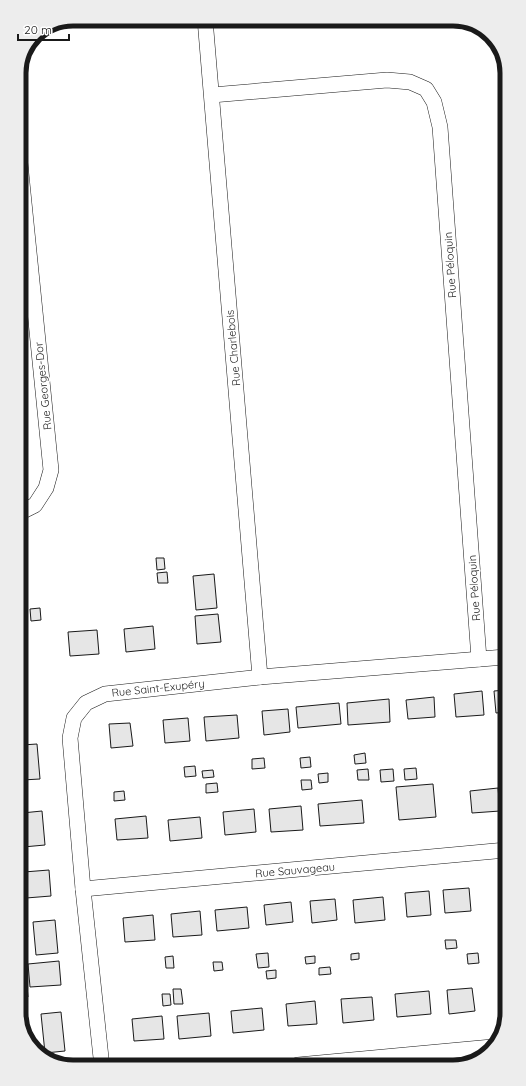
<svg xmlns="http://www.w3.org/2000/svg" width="526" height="1086" font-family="Quicksand,sans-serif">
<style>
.building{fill:#e6e6e6;stroke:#1a1a1a}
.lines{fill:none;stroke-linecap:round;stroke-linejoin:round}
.street-casing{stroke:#1a1a1a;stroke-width:16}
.street{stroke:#fff;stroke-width:15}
.labels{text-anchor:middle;stroke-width:3;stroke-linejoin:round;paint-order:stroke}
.street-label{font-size:11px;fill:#1a1a1a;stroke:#fff}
.rim{fill:none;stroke:#1a1a1a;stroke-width:5}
</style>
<rect width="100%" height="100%" fill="#fff"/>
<g class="building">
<path d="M156 558H164L165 569 157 570Z"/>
<path d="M167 572 168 583H158L157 573Z"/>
<path d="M214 574 217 608 196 610 193 576Z"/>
<path d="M40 608 41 620 31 621 30 609Z"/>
<path d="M218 614 221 642 197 644 195 616Z"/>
<path d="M153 626 155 649 126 652 124 629Z"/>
<path d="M97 630 99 654 70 656 68 632Z"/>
<path d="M506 690V712L496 713 494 691Z"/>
<path d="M482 691 484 715 456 717 454 694Z"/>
<path d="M434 697 435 717 408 719 406 700Z"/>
<path d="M389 699 390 722 348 725 347 703Z"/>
<path d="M339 703 341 724 298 728 296 707Z"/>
<path d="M288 709 290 732 264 735 262 711Z"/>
<path d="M237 715 239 738 206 741 204 717Z"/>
<path d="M188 718 190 741 165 743 163 720Z"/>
<path d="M130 723 133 746 111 748 109 724Z"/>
<path d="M37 744 40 779 22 780V745Z"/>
<path d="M365 753 366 763 355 764 354 755Z"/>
<path d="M310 757 311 767 301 768 300 758Z"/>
<path d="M264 758 265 768 252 769V759Z"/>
<path d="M195 766 196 776 185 777 184 767Z"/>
<path d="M416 768 417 779 405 780 404 769Z"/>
<path d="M368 769 369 780H358L357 770Z"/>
<path d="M393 769 394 781 381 782 380 770Z"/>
<path d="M213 770 214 777 203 778 202 771Z"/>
<path d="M328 773V782L319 783 318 774Z"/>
<path d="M301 780H311L312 789 302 790Z"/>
<path d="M217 783 218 792 206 793V784Z"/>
<path d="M433 784 436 817 399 820 396 787Z"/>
<path d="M498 788 500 811 472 813 470 791Z"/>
<path d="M124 791 125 800 114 801V792Z"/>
<path d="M362 800 364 823 320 826 318 804Z"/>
<path d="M301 806 303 830 271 832 269 809Z"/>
<path d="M254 809 256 832 225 835 223 812Z"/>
<path d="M42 811 45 845 23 847 22 813Z"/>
<path d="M146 816 148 838 117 840 115 819Z"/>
<path d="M200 817 202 838 170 841 168 820Z"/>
<path d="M49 870 51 896 26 898 24 872Z"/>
<path d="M469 888 471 911 445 913 443 890Z"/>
<path d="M429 891 431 915 407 917 405 893Z"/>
<path d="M383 897 385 920 355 923 353 900Z"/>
<path d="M335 899 337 920 312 923 310 901Z"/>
<path d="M291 902 293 922 266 925 264 905Z"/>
<path d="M247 907 249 928 217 931 215 910Z"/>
<path d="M200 911 202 935 173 937 171 914Z"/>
<path d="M153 915 155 940 125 942 123 918Z"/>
<path d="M55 920 58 953 36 955 33 922Z"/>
<path d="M445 940H456L457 948 446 949Z"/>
<path d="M268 953 269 967 258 968 256 954Z"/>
<path d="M359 953V959L351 960V954Z"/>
<path d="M478 953 479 963 468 964 467 954Z"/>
<path d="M173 956 174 968H166L165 957Z"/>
<path d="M315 956V963L306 964 305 957Z"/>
<path d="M59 961 61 985 30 987 28 964Z"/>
<path d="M213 962H222L223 970 214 971Z"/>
<path d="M330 967 331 974 319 975V968Z"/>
<path d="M276 970V978L267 979 266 971Z"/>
<path d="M23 986H27L28 997H23Z"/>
<path d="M472 988 475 1011 449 1014 447 990Z"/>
<path d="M173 989H181L183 1004H174Z"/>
<path d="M429 991 431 1014 397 1017 395 994Z"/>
<path d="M162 994H170L171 1005 163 1006Z"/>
<path d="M372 997 374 1020 343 1023 341 999Z"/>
<path d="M315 1001 317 1024 288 1026 286 1004Z"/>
<path d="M262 1008 264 1030 233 1033 231 1011Z"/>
<path d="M61 1012 65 1051 45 1053 41 1014Z"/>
<path d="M209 1013 211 1036 179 1039 177 1016Z"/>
<path d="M162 1016 164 1039 134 1041 132 1019Z"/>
</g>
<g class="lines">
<g class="street-casing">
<g id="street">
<path d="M205 19 260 677"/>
<path d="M212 95 387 80 410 82 426 89 434 102 440 127 479 659"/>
<path d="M19 153 51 470 46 488 35 505 21 512"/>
<path d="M83 889 506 850"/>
<path d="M298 1065 492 1047"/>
<path d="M102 1067 83 889 70 738 74 718 86 703 105 694 260 677 505 657"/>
</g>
</g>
<use href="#street" class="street"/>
</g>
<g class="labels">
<g class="street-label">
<text transform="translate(450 265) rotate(-94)" y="4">Rue Péloquin</text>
<text transform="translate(233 348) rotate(-95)" y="4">Rue Charlebois</text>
<text transform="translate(43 386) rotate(-96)" y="4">Rue Georges-Dor</text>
<text transform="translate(474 588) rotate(-94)" y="4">Rue Péloquin</text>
<text transform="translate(158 688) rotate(-6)" y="4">Rue Saint-Exupéry</text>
<text transform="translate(295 870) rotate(-5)" y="4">Rue Sauvageau</text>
</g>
</g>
<path d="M0 0H526V1086H0ZM73 26H453A47 47 0 0 1 500 73V1013A47 47 0 0 1 453 1060H73A47 47 0 0 1 26 1013V73A47 47 0 0 1 73 26Z" fill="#ededed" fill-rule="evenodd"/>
<path class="rim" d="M73 26H453A47 47 0 0 1 500 73V1013A47 47 0 0 1 453 1060H73A47 47 0 0 1 26 1013V73A47 47 0 0 1 73 26Z"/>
<path d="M18 34v6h51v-6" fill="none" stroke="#1a1a1a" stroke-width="2"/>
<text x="24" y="34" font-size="12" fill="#1a1a1a" stroke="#ffffff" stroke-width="3" paint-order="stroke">20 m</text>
</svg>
